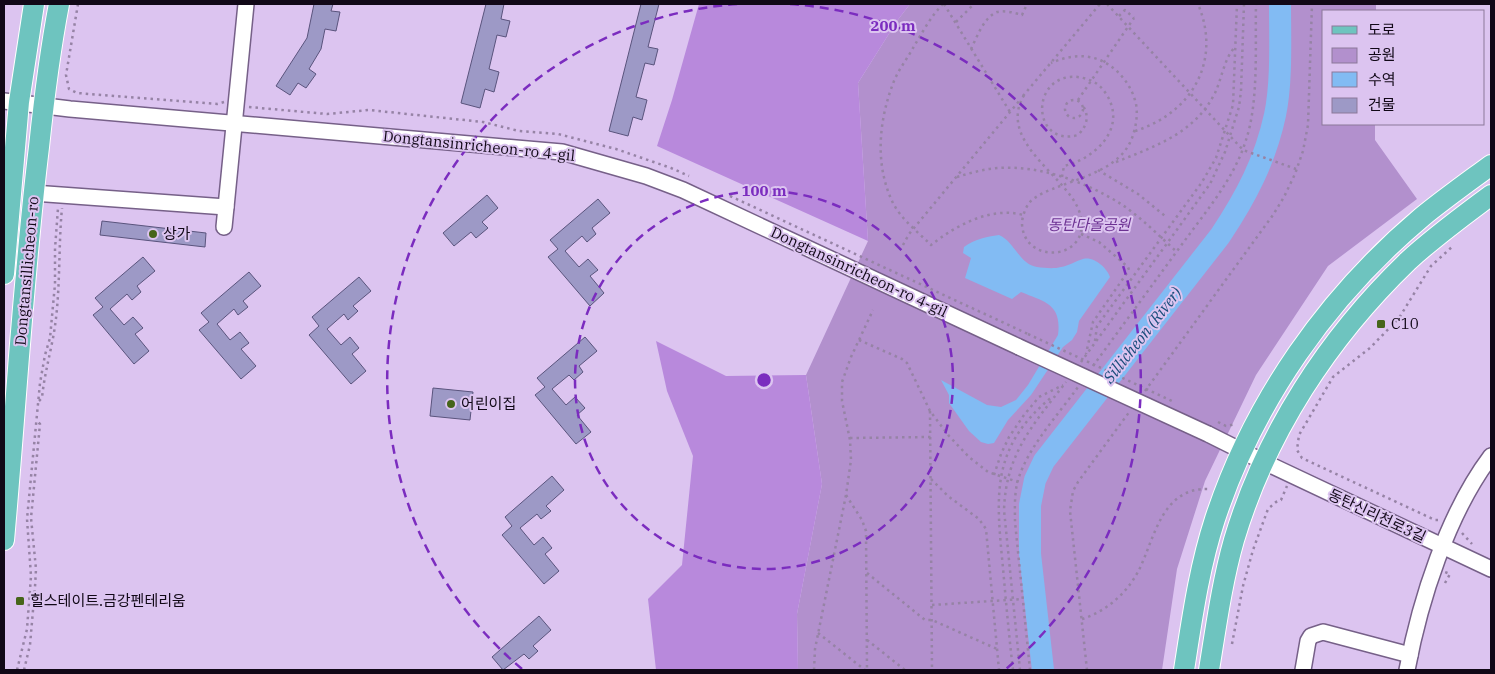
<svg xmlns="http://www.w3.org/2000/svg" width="1495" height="674" font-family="'IBM Plex Serif','Noto Sans KR',serif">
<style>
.green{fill:#b290cd}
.forest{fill:#b889dc}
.water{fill:#82bbf3}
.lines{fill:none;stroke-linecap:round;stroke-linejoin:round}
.river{stroke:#82bbf3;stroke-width:22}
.building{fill:#9d99c6;stroke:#5a547d}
.minor-casing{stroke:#766088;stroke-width:18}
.major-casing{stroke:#fff;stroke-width:22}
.path{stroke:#9683a5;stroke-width:2.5;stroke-dasharray:2.5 4;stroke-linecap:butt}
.minor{stroke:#fff;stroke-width:15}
.major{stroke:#6ec4bf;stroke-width:20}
.minor-bridge-casing{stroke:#766088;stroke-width:18;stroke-linecap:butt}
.path-bridge{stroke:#9683a5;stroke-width:2.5;stroke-dasharray:2.5 4;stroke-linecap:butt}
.minor-bridge{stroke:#fff;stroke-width:15}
.ring{fill:none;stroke:#7b2cbf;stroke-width:2.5;stroke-dasharray:9 6}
.poi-dot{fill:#46651a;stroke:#dcc4f0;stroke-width:2}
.labels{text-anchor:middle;stroke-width:4;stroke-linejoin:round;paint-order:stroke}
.street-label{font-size:15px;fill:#110817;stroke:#dcc4f0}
.park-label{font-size:15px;font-style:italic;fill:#6c3192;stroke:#dcc4f0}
.poi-label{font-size:15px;fill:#110817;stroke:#dcc4f0;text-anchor:start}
.water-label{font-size:16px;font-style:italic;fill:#1b4e7c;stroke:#dcc4f0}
.centre{fill:#7b2cbf;stroke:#dcc4f0;stroke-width:2.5}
.ring-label{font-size:15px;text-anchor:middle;font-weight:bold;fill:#7b2cbf;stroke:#dcc4f0;stroke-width:4;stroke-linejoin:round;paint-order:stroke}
</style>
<rect width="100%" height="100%" fill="#dcc4f0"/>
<path class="green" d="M910 4H1376V11H1324V124H1375V140L1417 199 1328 266 1256 375 1205 481 1177 569 1162 670H798L797 614 822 484 806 375 868 241 858 83 897 21Z"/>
<g class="forest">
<path d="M699 4H910L897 21 858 83 868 241 657 146 672 100Z"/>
<path d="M656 341 726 376 806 375 822 484 797 614 798 670H656L648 599 682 565 693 456 667 391Z"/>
</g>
<path class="water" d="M999 235C1015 242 1019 264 1037 267 1045 268 1054 269 1061 267 1069 266 1075 261 1083 259 1094 256 1107 268 1110 277L1079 321 1077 332 1072 340 1063 347 1031 395 1008 420 994 443 988 444 981 442 969 431 949 403V395L941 380 987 405 1001 407 1016 400 1028 385 1058 335C1062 304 1045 302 1021 292L1012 299 965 278 971 258 963 253 964 247C975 239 986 237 999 235Z"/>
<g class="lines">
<path class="river" d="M1043 670 1030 554V505L1035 480 1044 461 1220 236C1246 197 1265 161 1275 115 1282 82 1280 38 1280 4"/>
</g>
<g class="building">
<path d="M314 4H333L331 11 340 12 336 31 325 29 321 49 309 69 316 74 306 88 298 83 290 95 276 86 307 38Z"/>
<path d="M486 4H504L501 19 510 21 506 37 497 35 489 69 499 72 494 92 485 89 480 108 461 103Z"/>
<path d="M641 4H659L648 47 658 49 654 65 645 63 636 97 647 100 642 120 633 117 628 136 609 131Z"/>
<path d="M487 195 498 208 482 222 488 228 476 238 471 232 454 246 443 233Z"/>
<path d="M598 199 610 213 592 228 596 234 587 242 582 236 565 251 579 267 588 259 598 270 590 276 604 293 590 306 548 257 558 249 550 240Z"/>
<path d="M102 221 206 233 205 247 100 235Z"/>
<path d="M143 257 155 271 137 286 141 292 132 300 127 294 110 309 124 325 133 317 143 328 135 334 149 351 134 364 93 315 103 307 95 298Z"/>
<path d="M249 272 261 286 243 301 248 307 238 315 234 309 217 324 230 340 240 332 249 343 241 349 256 366 241 379 199 330 209 322 201 313Z"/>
<path d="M359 277 371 291 353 306 358 311 348 320 344 314 327 329 341 345 350 337 359 348 352 354 366 371 351 384 309 335 319 326 312 317Z"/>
<path d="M585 337 597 351 579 366 583 372 574 380 569 375 552 389 566 405 575 397 585 408 577 415 591 432 576 444 535 395 545 387 537 378Z"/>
<path d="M433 388 473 392 470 420 430 416Z"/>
<path d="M552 476 564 490 546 506 551 511 541 519 537 514 520 528 534 545 543 537 552 548 545 554 559 571 544 584 502 535 512 526 505 517Z"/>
<path d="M539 616 551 630 533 646 538 651 529 659 524 654 503 670 492 657Z"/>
</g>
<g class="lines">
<g class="minor-casing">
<g id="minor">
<path d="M4 101 70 109 562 152 646 176 683 190 1019 347"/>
<path d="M33 193 226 207 246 4"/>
<path d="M224 227 226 207"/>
<path d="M1208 434 1264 462 1491 569"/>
<path d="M1303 670 1308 641 1311 636 1323 632 1410 655"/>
<path d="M1407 670C1420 600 1448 513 1491 456"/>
</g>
</g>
<g class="major-casing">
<g id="major">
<path d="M4 274 19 102 34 4"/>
<path d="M4 540C16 409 23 277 39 147 44 99 50 51 59 4"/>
<path d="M1184 670C1192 619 1199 568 1215 519 1254 401 1327 297 1422 217 1444 199 1468 182 1491 165"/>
<path d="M1209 670C1216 627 1222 582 1234 540 1266 433 1328 338 1408 261 1434 237 1463 216 1491 195"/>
</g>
</g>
<g class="path">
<path d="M78 4 66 75 69 89 77 93 217 104 224 102"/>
<path d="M943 4C931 16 922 33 913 48 907 59 899 69 894 81 879 119 874 164 893 203 901 219 918 232 931 245 955 226 991 206 1023 215"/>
<path d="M944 4 1010 112"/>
<path d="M1107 4 1243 150 1296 169"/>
<path d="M1119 16 1125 10 1134 18"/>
<path d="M956 22 974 4"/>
<path d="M971 49C977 37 984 17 997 12 1005 10 1015 13 1022 15L1027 4"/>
<path d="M1024 95C995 145 1075 179 1081 218 1089 261 1024 265 1022 224 1022 217 1025 209 1029 203 1035 196 1047 191 1055 188 1083 177 1121 168 1132 138 1136 127 1138 115 1136 104 1132 86 1119 69 1102 61 1085 53 1067 56 1051 63"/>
<path d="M1023 96 1100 4"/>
<circle cx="1074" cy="109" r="9"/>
<path d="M249 107 327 114 369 110 483 122 519 131 558 134 616 149 671 168 689 176"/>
<path d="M1135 131C1192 113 1222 61 1198 4"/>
<path d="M1116 162C1156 146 1195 133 1215 93 1222 78 1224 59 1235 47"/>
<path d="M1098 170 1138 194 1165 216"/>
<path d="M957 177C970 173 984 169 998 168 1040 165 1086 182 1121 204 1142 218 1159 236 1177 252"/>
<path d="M1062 177 1064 166C1094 159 1126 130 1108 97 1104 90 1099 84 1092 81 1085 78 1077 76 1069 77 1029 83 1035 147 1078 135 1087 126 1090 116 1082 104"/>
<path d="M730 196 1028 334"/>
<path d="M1081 234 1099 242 1128 267 1129 270 1093 322 1086 354"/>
<path d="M903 245 909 234 1020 100"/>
<path d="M859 340 902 359 907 363 930 411 949 436 969 457 988 472 1018 482"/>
<path d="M1095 341 1097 326 1202 182 1216 158 1233 105 1237 4"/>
<path d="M1081 362 1210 184 1225 152 1239 107 1241 91 1244 4"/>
<path d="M1093 366C1123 325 1153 284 1183 243 1206 211 1234 179 1246 140 1259 101 1255 45 1256 4"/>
<path d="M1145 391 1273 215 1284 197 1295 174 1303 151 1308 125 1312 4"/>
<path d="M39 401 42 398C44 377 49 359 53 338 61 296 58 250 62 208"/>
<path d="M930 411 932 670"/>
<path d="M1218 422 1226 426 1236 424"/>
<path d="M850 438 931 437"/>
<path d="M994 475 1001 454 1009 437 1024 415 1039 397 1063 385"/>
<path d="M931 479 948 496 979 519 986 529 999 670"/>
<path d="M846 495 862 520 866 531 867 670"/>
<path d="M1438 520H1435L1302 458 1297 450 1299 435 1333 377 1370 348 1399 318 1431 266 1453 246"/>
<path d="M1462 533 1472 544"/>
<path d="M867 573 925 620H932L997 649"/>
<path d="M1445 583 1450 574 1445 572"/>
<path d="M932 605 1022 599"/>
<path d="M1082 619C1107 611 1127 593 1139 570 1155 537 1162 487 1209 489"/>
<path d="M818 633 865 670"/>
<path d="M867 640 905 670"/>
<path d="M1232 644 1243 586 1253 550 1268 509 1276 502 1281 500 1287 486"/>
<path d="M17 670 27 629 31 576 27 519 40 383 45 355 50 338 55 284V249L58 208"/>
<path d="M24 670 30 645 35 587 36 569 31 518 40 424 37 421"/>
<path d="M814 670 815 649 846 495 851 460 850 440 842 401V382L851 357 873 310"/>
<path d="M1013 670C1009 636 1006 602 1003 568 996 495 990 447 1053 396"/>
<path d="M1020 670 1004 510C1006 453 1033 425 1066 382"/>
<path d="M1030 670 1015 522C1015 509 1014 494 1018 480 1028 447 1058 415 1078 387"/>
<path d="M1087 670 1070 511 1073 491 1078 482 1130 411"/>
</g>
<use href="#minor" class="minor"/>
<use href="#major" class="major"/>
<g class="minor-bridge-casing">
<path id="minor-bridge" d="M1019 347 1208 434"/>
</g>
<g class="path-bridge">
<path d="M1078 100 1134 18"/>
<path d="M1028 334 1172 401"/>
</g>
<use href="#minor-bridge" class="minor-bridge"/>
</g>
<g class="ring">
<circle cx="764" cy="380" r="189"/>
<path d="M522 669A377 377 0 0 1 738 4M790 4A377 377 0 0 1 1006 669"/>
</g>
<g class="poi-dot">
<circle cx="153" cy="234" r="5"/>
<rect x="1376" y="319" width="10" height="10" rx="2.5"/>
<circle cx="451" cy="404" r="5"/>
<rect x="15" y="596" width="10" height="10" rx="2.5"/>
</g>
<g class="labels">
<g class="street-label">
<text transform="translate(479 146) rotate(6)" y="5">Dongtansinricheon-ro 4-gil</text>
<text transform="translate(27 271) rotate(-85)" y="5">Dongtansillicheon-ro</text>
<text transform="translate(859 272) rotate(25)" y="5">Dongtansinricheon-ro 4-gil</text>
<text transform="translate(1377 516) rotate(25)" y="5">동탄신리천로3길</text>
</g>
<g class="park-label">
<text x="1089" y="230">동탄다올공원</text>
</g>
<g class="poi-label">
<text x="163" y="239">상가</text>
<text x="1391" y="329">C10</text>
<text x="461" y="409">어린이집</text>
<text x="30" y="606">힐스테이트.금강펜테리움</text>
</g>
<g class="water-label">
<text transform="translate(1142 335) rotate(-52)" y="6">Sillicheon (River)</text>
</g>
</g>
<circle cx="764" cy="380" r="8" class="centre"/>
<g class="ring-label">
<text x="893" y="31">200 m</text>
<text x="764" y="196">100 m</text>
</g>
<rect width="1495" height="674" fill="none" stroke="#110817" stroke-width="10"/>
<rect x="1322" y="10" width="162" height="115" fill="#dcc4f0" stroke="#8b7999"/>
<rect x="1332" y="26" width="25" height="8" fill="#6ec4bf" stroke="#8b7999"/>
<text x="1368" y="35" font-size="15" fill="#110817">도로</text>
<rect x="1332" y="48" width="25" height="15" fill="#b290cd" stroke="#8b7999"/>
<text x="1368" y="60" font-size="15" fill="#110817">공원</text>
<rect x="1332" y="72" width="25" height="15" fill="#82bbf3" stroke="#8b7999"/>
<text x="1368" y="85" font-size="15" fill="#110817">수역</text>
<rect x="1332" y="98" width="25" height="15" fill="#9d99c6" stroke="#8b7999"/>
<text x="1368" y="110" font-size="15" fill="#110817">건물</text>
</svg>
